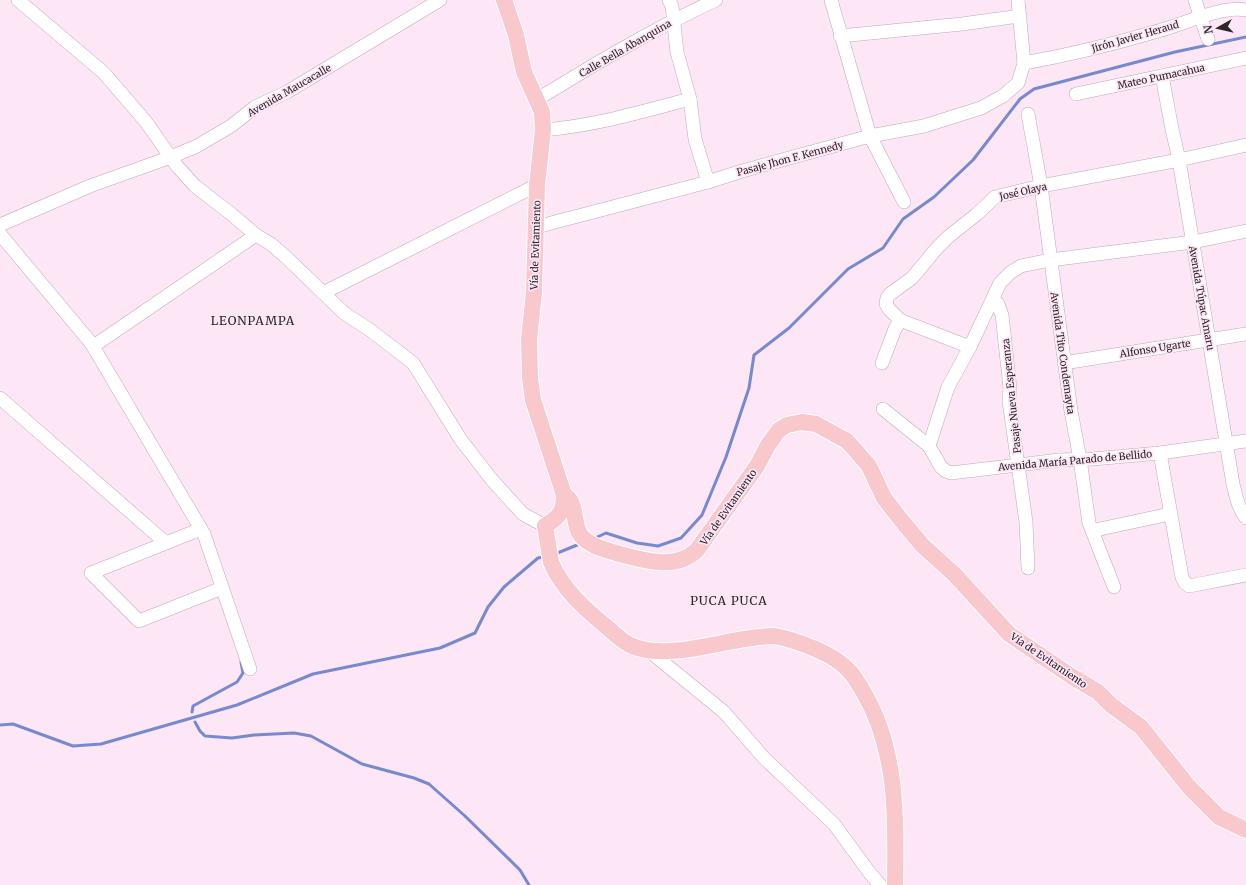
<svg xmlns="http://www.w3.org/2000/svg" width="1246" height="885" font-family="Merriweather,serif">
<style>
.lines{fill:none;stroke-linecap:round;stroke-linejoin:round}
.stream{stroke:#788acf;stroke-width:3}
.minor-casing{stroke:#bfaab7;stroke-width:14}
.major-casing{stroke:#fff;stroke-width:18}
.minor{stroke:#fff;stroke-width:13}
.major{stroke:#f8c8cc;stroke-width:16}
.labels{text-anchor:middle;stroke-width:3.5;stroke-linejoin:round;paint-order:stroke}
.street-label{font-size:10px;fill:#2d252a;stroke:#fde6f5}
.quarter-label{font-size:12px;letter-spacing:1px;fill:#2d252a;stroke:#fde6f5}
</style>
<rect width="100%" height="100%" fill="#fde6f5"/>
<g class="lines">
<g class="stream">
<path d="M593 539 606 533 637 543 658 546 681 538 702 515 726 457 749 388 754 355 789 328 848 269 883 248 903 219 934 197 973 160 1020 99 1034 89 1175 52 1246 37"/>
<path d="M555 554 582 543"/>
<path d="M192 712 193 706 237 682 243 673 241 662"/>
<path d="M195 722 200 731 205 736 232 738 254 735 294 733 311 736 362 764 414 778 429 784 465 816 520 870 529 885"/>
<path d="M0 725 13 724 73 746 101 744 237 705 313 674 440 648 475 633 488 607 504 587 538 558 544 557"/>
</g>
<g class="minor-casing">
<g id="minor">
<path d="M18 0 104 73 146 122 177 166 195 186 230 213 256 235 271 244 287 258 344 313 370 330 413 363 461 440 492 480 523 514 545 526"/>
<path d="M669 0 672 6 677 52 690 99 695 139 708 182"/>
<path d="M831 0 870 136 904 202"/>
<path d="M1195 0 1208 39"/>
<path d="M840 36 962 24 1020 16"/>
<path d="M1024 63C1069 55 1114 44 1158 31 1182 25 1222 5 1246 10"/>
<path d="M1162 76 1172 129 1179 160 1233 484C1236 496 1238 508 1246 518"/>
<path d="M1076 94 1246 58"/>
<path d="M536 100C595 64 653 29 716 0"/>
<path d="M1028 114 1041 186 1071 411 1080 459 1089 523 1114 587"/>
<path d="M543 130C593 126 642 112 690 99"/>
<path d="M0 225 90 186 171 157 197 146 231 126 255 107 287 92 440 0"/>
<path d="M536 227 708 182 742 171 870 136 924 126 981 108 1003 96 1018 83 1024 63 1018 0"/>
<path d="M0 234 91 343 94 345 98 343 256 235"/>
<path d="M323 293 537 185"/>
<path d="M993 300 998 304 1002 315 1010 388 1009 401 1026 522 1028 568"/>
<path d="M900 320 970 347"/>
<path d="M91 343 204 534 250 669"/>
<path d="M882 363 895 329 900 320 889 309 886 304 887 298 890 294 912 278 937 248 948 237 977 214 995 197 1041 186 1179 160 1246 145"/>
<path d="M1064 363 1246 334"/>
<path d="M0 398 166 543"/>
<path d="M883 409 929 446 941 467 946 471 951 473 1059 460 1093 459 1160 453 1246 441"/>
<path d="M929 446 948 387 970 347 1000 283 1011 272 1021 266 1050 260 1193 242 1246 231"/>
<path d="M1160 453 1182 577 1185 583 1189 586 1246 575"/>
<path d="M201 529 91 573 139 621 222 588"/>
<path d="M1093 532 1100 529 1170 514"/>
<path d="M648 650 724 712 764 758 834 824 869 872 880 885"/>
</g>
</g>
<g class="major-casing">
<g id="major">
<path d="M504 0 516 35 524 72 542 112 543 130 537 185 534 292 529 340 530 378 533 400 564 495C564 512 559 517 545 526L551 562C562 589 586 610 608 628 617 636 626 645 638 648 671 658 718 642 752 638 759 637 766 636 773 636 785 637 797 642 808 646 824 652 840 660 851 673 856 679 860 686 864 693 898 751 896 820 895 885"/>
<path d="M564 495C579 502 571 527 583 538 593 547 604 549 616 553 642 560 676 571 697 550L757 466 768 445 779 430 787 425 802 422 816 424 847 441 856 451 869 466 884 498 901 520 922 545 955 575 1009 634 1071 676 1098 692 1111 705 1141 727 1189 787 1219 817 1246 830"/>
</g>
</g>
<use href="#minor" class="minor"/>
<use href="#major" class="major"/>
</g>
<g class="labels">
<g class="street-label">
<text transform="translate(1135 36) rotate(-16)" y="4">Jirón Javier Heraud</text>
<text transform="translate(625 48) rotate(-30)" y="4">Calle Bella Abanquina</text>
<text transform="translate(1161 76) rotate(-12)" y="4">Mateo Pumacahua</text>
<text transform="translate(289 90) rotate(-30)" y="4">Avenida Maucacalle</text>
<text transform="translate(790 158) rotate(-15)" y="4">Pasaje Jhon F. Kennedy</text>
<text transform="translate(1023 191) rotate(-13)" y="4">José Olaya</text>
<text transform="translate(535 245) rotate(-88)" y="4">Vía de Evitamiento</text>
<text transform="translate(1202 298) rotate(80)" y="4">Avenida Túpac Amaru</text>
<text transform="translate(1155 348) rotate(-9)" y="4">Alfonso Ugarte</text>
<text transform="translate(1063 353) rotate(82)" y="4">Avenida Tito Condemayta</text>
<text transform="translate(1011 396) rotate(-96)" y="4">Pasaje Nueva Esperanza</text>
<text transform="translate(1075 460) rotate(-5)" y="4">Avenida María Parado de Bellido</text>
<text transform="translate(728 507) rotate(-55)" y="4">Vía de Evitamiento</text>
<text transform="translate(1049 660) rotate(34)" y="4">Vía de Evitamiento</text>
</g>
<g class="quarter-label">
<text x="253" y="325">LEONPAMPA</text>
<text x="729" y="605">PUCA PUCA</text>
</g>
</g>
<g transform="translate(1218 28) rotate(262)" stroke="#fde6f5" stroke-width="3" paint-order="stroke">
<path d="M0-3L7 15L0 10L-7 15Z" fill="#2d252a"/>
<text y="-6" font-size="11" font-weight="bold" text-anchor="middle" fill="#2d252a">N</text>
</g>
</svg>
